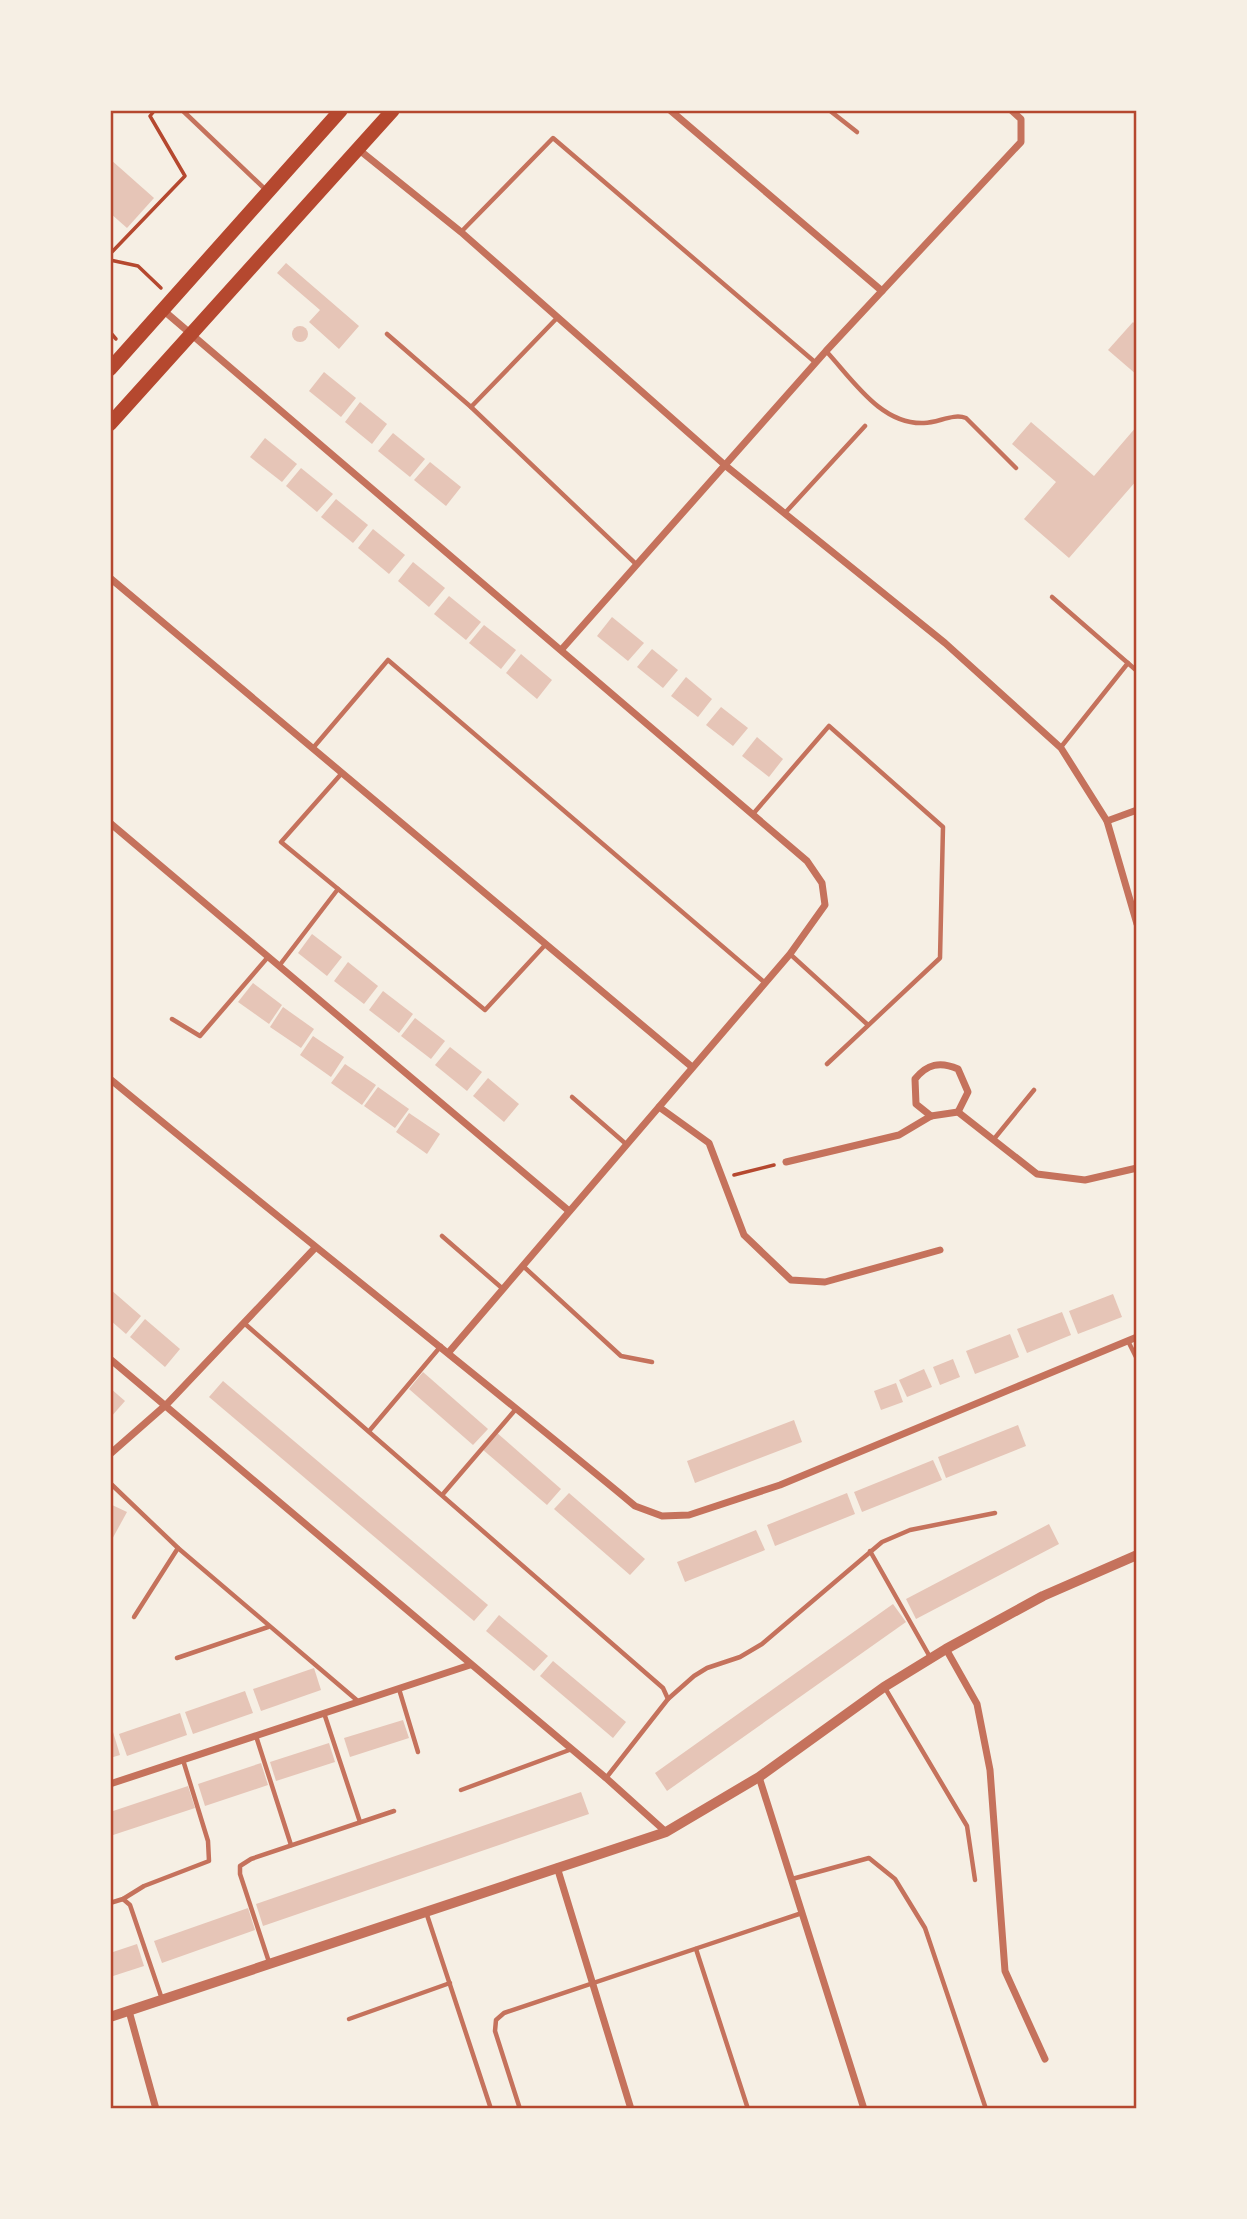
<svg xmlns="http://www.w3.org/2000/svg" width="1247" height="2219" font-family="'Sofia Sans Condensed',sans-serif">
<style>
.building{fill:#e6c5b7}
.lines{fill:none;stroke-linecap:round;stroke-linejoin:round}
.path{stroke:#b5482f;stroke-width:3.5}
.service{stroke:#c5725c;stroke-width:4.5}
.minor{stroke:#c5725c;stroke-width:7}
.tertiary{stroke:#c5725c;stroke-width:10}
.trunk{stroke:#b5482f;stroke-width:14}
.neatline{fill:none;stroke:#b5482f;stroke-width:2.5}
</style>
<rect width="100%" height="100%" fill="#f6efe4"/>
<g class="building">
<path d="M110 159 154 198 127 228 110 213Z"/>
<path d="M286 263 359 326 339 349 309 322 320 310 277 273Z"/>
<path d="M1133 322 1137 326V375L1108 350Z"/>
<circle cx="300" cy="334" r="8"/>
<path d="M324 372 356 398 341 417 309 391Z"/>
<path d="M360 402 387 424 372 444 345 422Z"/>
<path d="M1031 422 1094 476 1137 426V480L1069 558 1024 519 1056 482 1012 444Z"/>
<path d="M393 433 425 459 410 477 378 451Z"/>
<path d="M265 438 297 464 282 482 250 457Z"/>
<path d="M430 462 461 487 446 506 414 480Z"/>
<path d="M301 468 333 494 317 512 286 486Z"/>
<path d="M336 499 368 525 353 543 321 517Z"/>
<path d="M373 529 405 555 389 574 358 548Z"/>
<path d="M413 562 445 588 429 607 398 581Z"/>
<path d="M449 596 481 622 466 640 434 614Z"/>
<path d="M612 617 644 643 628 661 597 636Z"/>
<path d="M484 625 516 650 501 669 469 643Z"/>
<path d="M652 649 678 670 663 688 637 667Z"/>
<path d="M521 654 552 680 537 699 506 673Z"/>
<path d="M686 677 712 699 698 717 671 696Z"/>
<path d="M721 707 748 728 733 746 706 725Z"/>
<path d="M757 737 783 759 769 777 742 756Z"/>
<path d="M312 934 342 957 327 976 298 953Z"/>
<path d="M348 962 378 986 364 1004 334 981Z"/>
<path d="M253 983 282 1005 269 1024 238 1002Z"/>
<path d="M383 991 413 1014 399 1033 369 1010Z"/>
<path d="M283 1007 314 1029 301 1048 270 1027Z"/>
<path d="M415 1018 445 1041 431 1059 401 1036Z"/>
<path d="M313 1036 344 1057 331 1077 300 1055Z"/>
<path d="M450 1047 482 1072 467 1091 435 1065Z"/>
<path d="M345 1064 376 1085 362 1105 331 1083Z"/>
<path d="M488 1078 519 1104 504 1122 473 1096Z"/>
<path d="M378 1087 409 1109 395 1128 364 1106Z"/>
<path d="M409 1113 440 1134 427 1154 396 1132Z"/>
<path d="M110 1289 141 1316 126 1334 110 1320Z"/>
<path d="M1113 1294 1122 1317 1078 1334 1069 1311Z"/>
<path d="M1062 1312 1071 1335 1027 1353 1017 1329Z"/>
<path d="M145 1319 180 1349 165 1367 130 1337Z"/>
<path d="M1010 1334 1019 1357 975 1374 966 1351Z"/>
<path d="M953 1359 960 1377 940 1385 933 1367Z"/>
<path d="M924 1369 932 1387 907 1397 899 1380Z"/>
<path d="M423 1372 488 1429 473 1445 409 1389Z"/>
<path d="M223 1381 488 1605 474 1621 209 1397Z"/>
<path d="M896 1383 903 1402 881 1410 874 1391Z"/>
<path d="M110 1388 125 1401 110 1418Z"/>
<path d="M794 1420 802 1442 695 1483 687 1461Z"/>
<path d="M1018 1425 1026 1446 946 1478 938 1457Z"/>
<path d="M496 1432 561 1489 547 1505 482 1449Z"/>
<path d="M933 1460 942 1480 862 1512 854 1492Z"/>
<path d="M569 1493 645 1559 630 1575 554 1509Z"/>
<path d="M847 1493 855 1514 775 1546 767 1525Z"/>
<path d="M110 1504 127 1512 110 1543Z"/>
<path d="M1049 1524 1059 1544 916 1619 906 1599Z"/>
<path d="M756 1530 765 1550 685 1582 677 1562Z"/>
<path d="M893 1604 906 1622 667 1791 655 1773Z"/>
<path d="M499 1615 548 1656 534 1671 486 1631Z"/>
<path d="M553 1661 626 1722 613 1738 540 1676Z"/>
<path d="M314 1668 321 1690 261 1711 253 1689Z"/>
<path d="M245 1691 253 1713 193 1734 185 1712Z"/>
<path d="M180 1713 187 1735 127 1756 119 1734Z"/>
<path d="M403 1720 409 1738 350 1757 344 1738Z"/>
<path d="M113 1732 120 1755 110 1758V1733Z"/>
<path d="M329 1743 335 1762 276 1781 270 1762Z"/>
<path d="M261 1763 268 1785 205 1806 198 1784Z"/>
<path d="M188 1786 195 1808 110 1836V1812Z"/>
<path d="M581 1792 589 1814 263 1926 256 1904Z"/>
<path d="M248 1908 255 1930 162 1963 154 1941Z"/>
<path d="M137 1944 144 1966 110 1977V1953Z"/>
</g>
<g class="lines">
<g class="path">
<path d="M110 254 185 176 150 116 155 110"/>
<path d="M110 260 138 266 161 288"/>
<path d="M110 332 116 339"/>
<path d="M734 1175 774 1165"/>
</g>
<g class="service">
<path d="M182 110 267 191"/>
<path d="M829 110 857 132"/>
<path d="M461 232 553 138 816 363"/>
<path d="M387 334 471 407 637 565"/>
<path d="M826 351C853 380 881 425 924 423 938 423 953 413 966 418L1016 468"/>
<path d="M471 407 557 318"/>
<path d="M785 513 865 426"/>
<path d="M1052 597 1137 671"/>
<path d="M1061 747 1128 663"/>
<path d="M313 748 388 660 764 982"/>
<path d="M342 773 281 842 485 1010 546 944"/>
<path d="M753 814 829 726 943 827 940 958 827 1064"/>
<path d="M790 954 868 1025"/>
<path d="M279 966 338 889"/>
<path d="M172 1019 200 1036 268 957"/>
<path d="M572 1097 626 1144"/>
<path d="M994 1139 1034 1090"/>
<path d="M442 1236 503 1289"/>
<path d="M523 1266 621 1356 652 1362"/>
<path d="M244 1323 663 1688 668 1699"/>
<path d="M1128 1341 1137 1359"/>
<path d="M370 1430 441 1346"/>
<path d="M110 1483 178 1548 359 1702"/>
<path d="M443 1494 516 1409"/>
<path d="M870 1551 930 1657"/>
<path d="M134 1617 178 1548"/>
<path d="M177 1658 268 1627"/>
<path d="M885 1688 967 1826 975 1880"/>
<path d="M399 1689 418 1752"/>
<path d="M324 1713 360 1822"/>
<path d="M256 1736 291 1845"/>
<path d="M606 1778 668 1699 694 1676 707 1668 740 1657 762 1644 882 1542 910 1530 995 1513"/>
<path d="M461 1790 572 1749"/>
<path d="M792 1879 869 1858 895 1879 925 1928 986 2109"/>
<path d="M123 1899 144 1886 209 1861 208 1841 183 1760"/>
<path d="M110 1903 123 1899 130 1905 162 1999"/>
<path d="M426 1912 491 2109"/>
<path d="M696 1949 748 2109"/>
<path d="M269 1962 240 1874V1866L251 1859 394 1811"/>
<path d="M349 2019 450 1983"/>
<path d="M520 2109 495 2031 496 2020 504 2013 802 1913"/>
</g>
<g class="minor">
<path d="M670 110 882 291"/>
<path d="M358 149 461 232 726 466 945 643 1061 748 1107 821 1137 924"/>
<path d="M163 310 807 861 822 883 825 905 790 954 449 1352"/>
<path d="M110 578 692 1067"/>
<path d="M562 649 826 351 1021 142V119L1011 110"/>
<path d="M1107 821 1137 810"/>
<path d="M110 823 569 1211"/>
<path d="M110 1079C284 1223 461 1362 635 1506L662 1516 689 1515 780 1485 1137 1337"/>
<path d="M659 1107 709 1143 744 1235 791 1280 825 1282 940 1250"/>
<path d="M931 1116 916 1104 915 1079C927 1064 940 1061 958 1069L968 1092 958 1112"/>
<path d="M786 1162 899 1135 931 1116 958 1112 1037 1174 1085 1180 1137 1168"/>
<path d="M110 1359 606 1778 666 1832"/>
<path d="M110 1454 167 1404 314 1249"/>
<path d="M946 1649 977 1704 990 1770 1005 1971 1045 2059"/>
<path d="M759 1777 864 2109"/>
<path d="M110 1784 470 1665"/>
<path d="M557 1867 631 2109"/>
<path d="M129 2011 156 2109"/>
</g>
<path class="tertiary" d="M110 2017 666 1832 759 1777 884 1687 946 1649 1043 1596 1137 1555"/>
<g class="trunk">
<path d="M110 369 341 110"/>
<path d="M110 424 393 110"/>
</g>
</g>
<rect width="1247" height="2219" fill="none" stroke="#f6efe4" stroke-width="224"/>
<rect x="112" y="112" width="1023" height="1995" class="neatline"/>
</svg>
